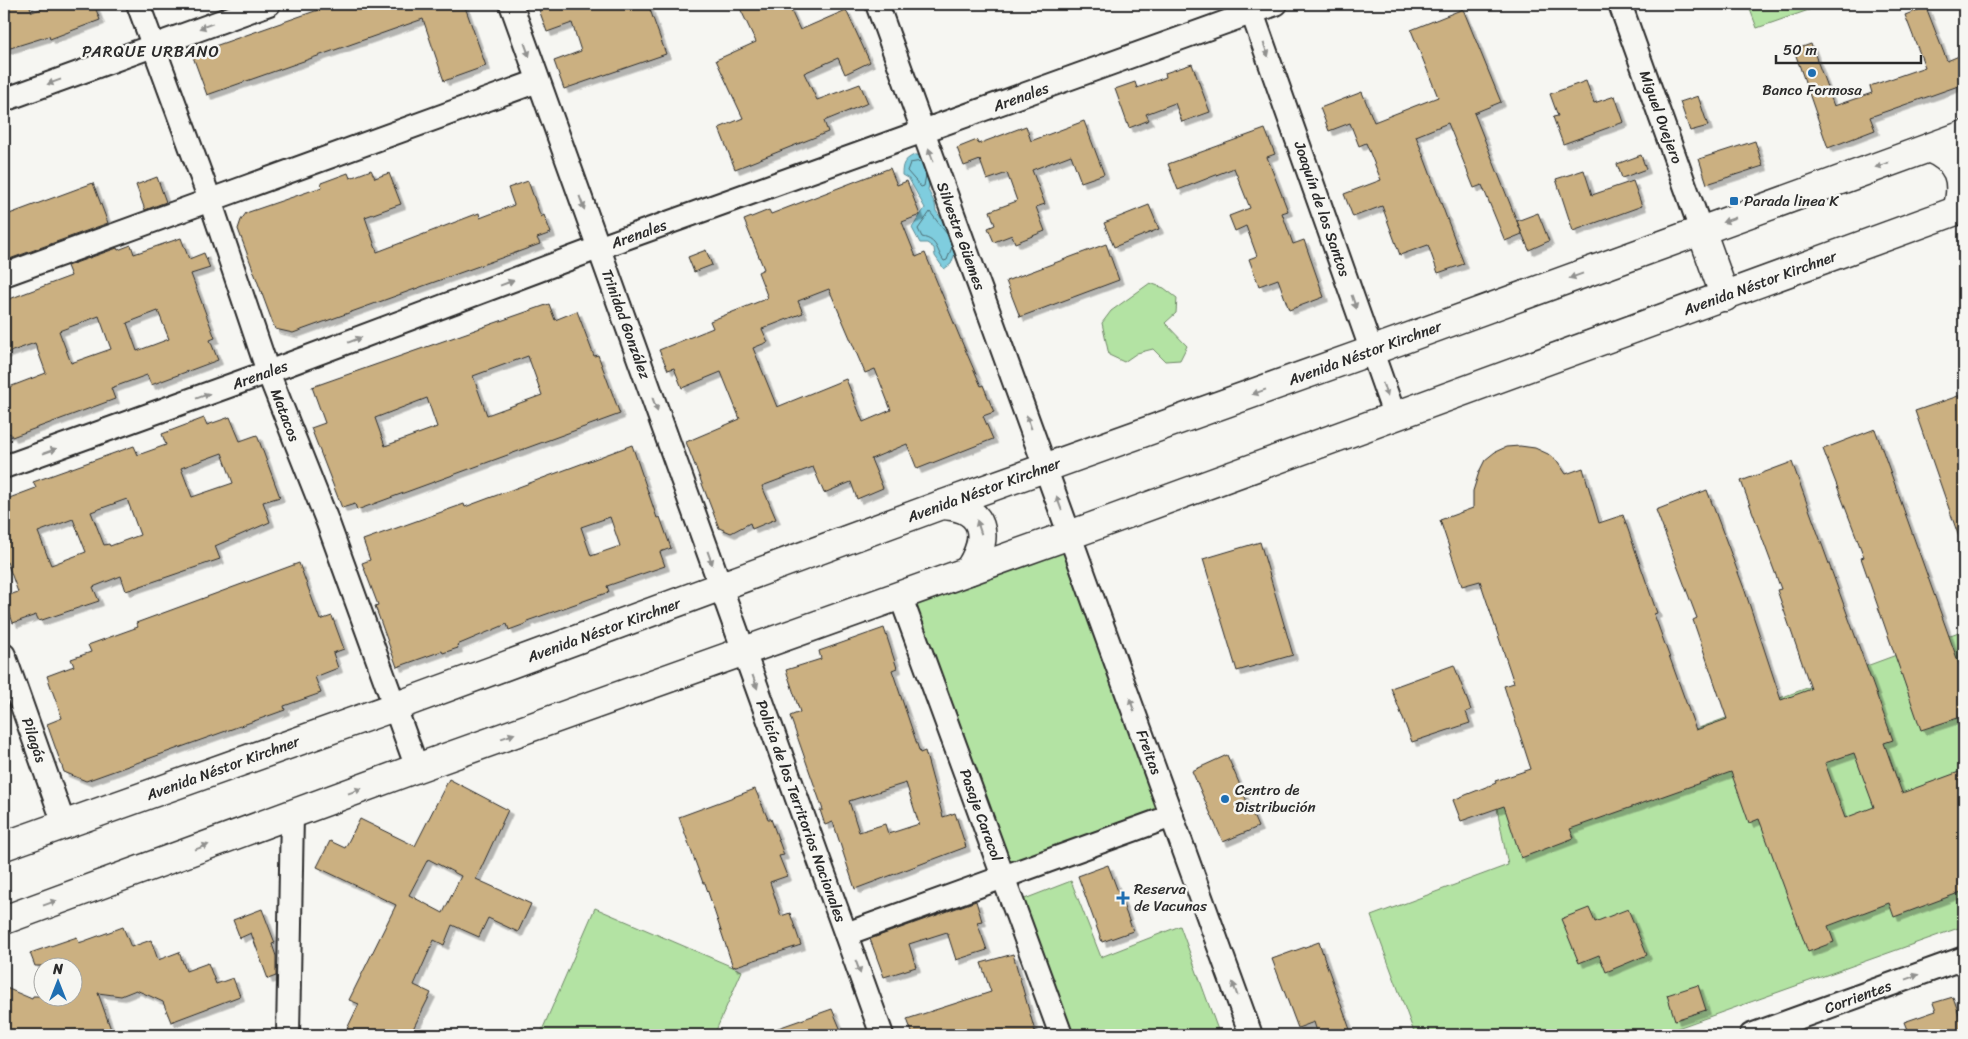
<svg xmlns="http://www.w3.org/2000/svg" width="1968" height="1039" font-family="Sriracha,sans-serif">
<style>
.green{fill:#b3e3a3;stroke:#6f8767}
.water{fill:#7fcdde;stroke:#5d8c96}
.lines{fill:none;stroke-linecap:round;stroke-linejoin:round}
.shore{stroke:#4d6c73;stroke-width:1}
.building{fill:#cbb081;stroke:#2b2b2b;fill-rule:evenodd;filter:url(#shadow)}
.street-casing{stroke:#2b2b2b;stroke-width:26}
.secondary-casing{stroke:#2b2b2b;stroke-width:31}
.street{stroke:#f6f6f2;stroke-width:22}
.secondary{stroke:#f6f6f2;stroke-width:28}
.oneway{fill:#90908e}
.poi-dot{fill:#1f6fb2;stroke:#f6f6f2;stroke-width:2}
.labels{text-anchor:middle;stroke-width:5;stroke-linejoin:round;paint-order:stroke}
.poi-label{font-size:15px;fill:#2b2b2b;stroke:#f6f6f2;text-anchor:start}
.street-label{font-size:15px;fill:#2b2b2b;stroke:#f6f6f2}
.neighbourhood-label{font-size:16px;letter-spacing:1px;fill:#2b2b2b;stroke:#f6f6f2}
</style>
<defs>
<filter id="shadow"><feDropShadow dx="4.5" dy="4.5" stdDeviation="0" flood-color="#0004"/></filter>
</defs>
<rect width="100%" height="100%" fill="#f6f6f2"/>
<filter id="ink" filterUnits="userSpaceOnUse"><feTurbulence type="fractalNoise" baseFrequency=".02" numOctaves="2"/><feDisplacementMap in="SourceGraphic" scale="10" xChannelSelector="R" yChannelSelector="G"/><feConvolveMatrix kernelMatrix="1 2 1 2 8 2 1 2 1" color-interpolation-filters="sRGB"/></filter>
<g filter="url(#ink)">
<g class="green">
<path d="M1748 4H1826L1757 28Z"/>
<path d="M1150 283 1164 288 1177 298 1176 313 1165 323 1187 346 1180 360 1165 361 1153 349 1137 353 1124 362 1109 355 1102 323 1111 311Z"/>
<path d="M1066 541 1164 813 1005 869 906 598Z"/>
<path d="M1964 630V926L1658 1035H1415L1371 916 1508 865 1496 803Z"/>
<path d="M1071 881 1101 957 1180 926 1218 1030 1203 1035H1070L1022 900Z"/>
<path d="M595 908 742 971 714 1035H540Z"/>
</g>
<path class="water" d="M914 155H921L931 175 928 190 935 204 936 211 959 243 951 264 944 269 935 256 934 248 927 243H920L912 228 925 208 909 179 902 175C902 164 904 160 914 155Z"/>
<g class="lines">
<g class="shore">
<path d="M921 161 910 163 907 171 921 187 924 186 926 175"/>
<path d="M947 234 930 212 918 229 922 237C938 240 936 250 944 261L947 260 952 247"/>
</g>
</g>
<g class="building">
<path d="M18 4H29L32 12 55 4H94L100 20 50 39 49 36 4 50V9Z"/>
<path d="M335 4H464L486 66 444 81 423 19 207 95 192 54Z"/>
<path d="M537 4H648L666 54 564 89 554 61 581 51 572 23 547 32Z"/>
<path d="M738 4H788L800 30 846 10 870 62 845 74 838 58 804 73 817 100 860 84 868 103 824 121 828 132 735 169 719 128 743 118 716 60 756 42Z"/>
<path d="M1926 7 1947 61 1959 56 1964 72V84L1870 117 1875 130 1828 148 1794 50 1811 44 1834 106 1872 93 1870 86 1925 67 1905 15Z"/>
<path d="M1463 9 1501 102 1474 113 1522 234 1505 241 1482 185 1474 188 1448 123 1416 136 1464 264 1438 273 1428 245 1400 255 1382 206 1353 217 1344 194 1381 180 1366 143 1359 146 1350 123 1329 131 1320 108 1362 92 1374 122 1438 97 1411 30Z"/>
<path d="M1192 64 1210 112 1182 122 1175 103 1146 114 1149 120 1129 128 1115 89 1135 82 1137 88 1166 77 1165 73Z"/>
<path d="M1586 81 1594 103 1615 96 1624 122 1563 144 1553 117 1558 116 1550 94Z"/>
<path d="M1698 96 1708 126 1690 131 1680 102Z"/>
<path d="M1084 121 1104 174 1081 182 1071 155 1032 170 1045 204 1036 207 1045 231 1015 243 1012 235 994 242 988 228 995 225 990 211 1017 201 1007 173 987 180 980 160 964 166 957 148 977 140 978 144 1026 126 1031 141Z"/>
<path d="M1265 129 1275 154 1267 157 1288 211 1282 213 1293 244 1304 240 1324 297 1289 310 1278 279 1259 286 1249 259 1257 256 1246 226 1235 231 1229 216 1250 208 1234 168 1178 190 1168 164Z"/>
<path d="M1755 141 1763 166 1707 184 1699 159Z"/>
<path d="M1641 155 1646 169 1622 178 1617 164Z"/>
<path d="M890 168 897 185 907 181 920 215 902 222 916 257 925 253 961 340 981 386 983 385 994 412 983 416 993 439 917 469 907 444 871 459 883 488 857 499 851 482 824 493 813 467 762 486 776 519 752 529 750 523 731 533 719 528 686 442 740 419 721 372 682 388 674 368 668 370 659 350 713 328 710 321 768 298 758 272 764 269 744 220 769 210 771 214ZM829 289 865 373 875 369 891 410 863 422 846 379 777 407 753 348 768 342 762 329 803 313 798 301Z"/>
<path d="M371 170 375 178 389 173 401 204 365 217 377 252 479 213 480 218 514 205 508 188 528 181 541 217 544 215 551 233 537 238 540 244 293 333 275 329 238 229 241 220 246 213 322 187 321 183 348 173 350 178Z"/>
<path d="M1584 170 1592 195 1633 181 1642 206 1573 231 1556 179Z"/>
<path d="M157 177 166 202 145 210 136 185Z"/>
<path d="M93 183 108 223 4 261V216Z"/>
<path d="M1149 205 1159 229 1114 247 1104 223Z"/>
<path d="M1538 213 1549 241 1529 250 1517 221Z"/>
<path d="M181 238 189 259 204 253 210 268 191 274 215 338 210 340 218 360 151 385 147 375 111 388 115 399 12 437 10 433 4 436V389L46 373 35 343 4 354V301L71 276 67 266 117 248 118 250 131 245 134 254ZM158 311 169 339 137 351 127 323ZM99 316 111 349 71 363 59 331Z"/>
<path d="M1106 244 1119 280 1020 317 1006 281Z"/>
<path d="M706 250 712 265 694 272 688 257Z"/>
<path d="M549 304 555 320 577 311 594 356 598 355 620 414 357 510 355 504 342 508 311 428 325 423 312 387ZM528 356 542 395 487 415 473 376ZM427 398 437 427 385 446 375 418Z"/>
<path d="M1964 394V546H1962L1915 411Z"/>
<path d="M230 417 240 441 257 435 280 497 263 502 270 522 215 546 220 559 126 591 121 576 93 587 99 601 39 621 36 615 13 623 4 597 18 592 7 562 4 564V500L36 488 33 482 134 446 138 455 166 445 162 434 204 418 207 425ZM222 453 233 483 192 497 181 468ZM127 499 140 535 110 546 109 544 104 545 91 512ZM73 519 86 552 51 565 38 532Z"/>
<path d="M1875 429 1964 678V716L1921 730 1861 558 1864 557 1823 449Z"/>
<path d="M632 445 657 518 660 517 671 548 660 552 665 566 607 586 609 592 527 621 528 623 509 630 507 624 457 645 458 648 443 653 442 651 397 667 375 606 378 605 362 563 370 560 363 540 464 504 465 507ZM610 517 620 546 591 556 581 527Z"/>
<path d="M1520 446 1535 448 1548 454 1558 462 1566 474 1583 468 1599 523 1623 515 1657 613 1654 614 1696 730 1727 719 1693 620 1697 618 1656 510 1707 490 1745 591 1781 700 1811 689 1777 590 1781 589 1741 481 1792 462 1893 740 1884 743 1902 793 1959 772 1964 786V891L1894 917 1889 903 1828 926 1834 942 1808 952 1759 819 1749 823 1731 772 1570 829 1574 838 1521 858 1504 806 1461 821 1453 800 1496 783 1495 781 1531 769 1504 686 1514 683 1480 581 1462 586 1440 520 1473 508V491L1479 472 1485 460 1495 452 1506 447ZM1854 753 1874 807 1845 818 1825 763Z"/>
<path d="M1260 542 1293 655 1237 671 1203 559Z"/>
<path d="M299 563 320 620 332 616 344 649 333 653 338 668 315 677 321 693 284 706 285 710 86 781 64 772 47 724 62 718 47 676 74 666 71 659 91 652 88 645 138 627 136 623Z"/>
<path d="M884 628 897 668 892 670 920 753 925 751 943 817 955 813 966 847 855 889 833 822 825 825 820 810H823L790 716 800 712 786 670 821 659 819 651ZM906 783 919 824 888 834 885 824 859 832 849 801Z"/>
<path d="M1454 665 1471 710 1466 712 1470 723 1412 742 1391 688Z"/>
<path d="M1227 755 1258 827 1223 842 1192 771Z"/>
<path d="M449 779 508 810 476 879 531 904 518 932 488 918 479 937 452 925 444 945 434 940 414 985 431 993 410 1035H344L359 1004 349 1000 396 905 317 867 330 841 345 848 360 819 415 846ZM428 859 461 876 443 913 409 895Z"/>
<path d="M755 789 768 819H771L784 855 779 856 787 876 770 882 781 916 790 913 801 945 733 967 705 883H703L679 817Z"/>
<path d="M1108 865 1133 931 1102 942 1078 876Z"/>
<path d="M976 901 982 921 977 922 987 950 956 960 947 932 909 944 916 967 884 977 870 939Z"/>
<path d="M1589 908 1595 922 1628 909 1647 955 1606 972 1599 955 1579 963 1561 919Z"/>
<path d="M262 909 275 943 272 944 276 956V976L268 979 251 933 240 938 233 920Z"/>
<path d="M123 927 131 947 151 940 158 960 179 952 186 971 208 963 216 984 233 978 240 996 171 1022 163 1002 150 996 136 990 121 996 98 993 113 1035H4V987L32 999 33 996H72V966H35L30 953 77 937 79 943Z"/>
<path d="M1319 942 1326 963 1352 1035H1318L1314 1022 1298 1028 1272 959Z"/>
<path d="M1013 954 1036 1035H913L907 1019 991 992 981 963Z"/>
<path d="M1698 985 1706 1010 1675 1020 1667 995Z"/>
<path d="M1953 997 1964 1028V1035H1909L1904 1022 1936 1011 1933 1003Z"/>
<path d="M832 1009 843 1035H765L764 1033Z"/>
</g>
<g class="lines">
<g class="street-casing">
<g id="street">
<path d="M138 4 210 200 268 372 328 523 417 768"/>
<path d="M511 4 882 1035"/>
<path d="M877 4 1251 1035"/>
<path d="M1249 4 1394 414"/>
<path d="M1620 4 1701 230"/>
<path d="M4 100 269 4"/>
<path d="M4 275 538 81"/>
<path d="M4 467 268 372 598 248 1276 4"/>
<path d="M900 595 1061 1035"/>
<path d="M4 655 64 824"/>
<path d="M846 934 1172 816"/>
<path d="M288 1035 292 814"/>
<path d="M1751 1035 1964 958"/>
</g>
</g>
<g class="secondary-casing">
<g id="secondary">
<path d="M1929 148C1960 161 1965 180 1957 211"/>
<path d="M1701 230 1725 297"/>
<path d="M941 505C986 507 991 537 968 571"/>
<path d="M4 846 394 707 941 505 1371 351 1964 135"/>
<path d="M4 920 417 768 1089 528 1964 208"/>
</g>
</g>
<use href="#street" class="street"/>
<use href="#secondary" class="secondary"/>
</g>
<defs><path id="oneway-solid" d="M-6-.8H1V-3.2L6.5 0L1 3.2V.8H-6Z" transform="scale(1.25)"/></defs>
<g class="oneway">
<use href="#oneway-solid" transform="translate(206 26) rotate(160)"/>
<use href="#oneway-solid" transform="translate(527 50) rotate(70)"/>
<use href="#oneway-solid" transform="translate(1266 50) rotate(71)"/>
<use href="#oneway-solid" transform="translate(54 82) rotate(160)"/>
<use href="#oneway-solid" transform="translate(931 155) rotate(-110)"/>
<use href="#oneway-solid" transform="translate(1882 165) rotate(160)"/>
<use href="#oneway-solid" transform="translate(582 203) rotate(70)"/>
<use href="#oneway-solid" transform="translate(1729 220) rotate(160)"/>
<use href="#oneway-solid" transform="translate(1576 276) rotate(160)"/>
<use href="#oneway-solid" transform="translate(507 283) rotate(-21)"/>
<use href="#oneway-solid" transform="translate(1354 302) rotate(71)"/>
<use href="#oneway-solid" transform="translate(355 340) rotate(-21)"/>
<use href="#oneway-solid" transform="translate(1385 390) rotate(70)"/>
<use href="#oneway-solid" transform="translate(1259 392) rotate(160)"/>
<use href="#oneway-solid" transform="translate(203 396) rotate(-20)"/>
<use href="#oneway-solid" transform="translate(655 405) rotate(70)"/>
<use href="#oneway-solid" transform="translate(1029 422) rotate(-110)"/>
<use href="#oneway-solid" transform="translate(50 451) rotate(-20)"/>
<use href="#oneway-solid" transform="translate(1059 503) rotate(-110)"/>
<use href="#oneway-solid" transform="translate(979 527) rotate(-108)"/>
<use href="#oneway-solid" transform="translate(710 558) rotate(70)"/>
<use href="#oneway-solid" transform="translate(755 682) rotate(70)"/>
<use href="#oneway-solid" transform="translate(1132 705) rotate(-110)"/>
<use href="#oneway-solid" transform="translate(508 736) rotate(-20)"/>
<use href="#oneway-solid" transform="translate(355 791) rotate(-20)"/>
<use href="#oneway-solid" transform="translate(202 847) rotate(-20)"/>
<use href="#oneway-solid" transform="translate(50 903) rotate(-20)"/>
<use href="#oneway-solid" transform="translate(858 967) rotate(70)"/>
<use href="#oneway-solid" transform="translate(1912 977) rotate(-20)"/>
<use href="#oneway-solid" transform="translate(1235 989) rotate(-110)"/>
</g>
</g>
<g class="poi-dot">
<circle cx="1812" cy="73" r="5"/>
<rect x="1729" y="196" width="10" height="10" rx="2.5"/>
<circle cx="1225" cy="799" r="5"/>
<path d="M1120.5 890.5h5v5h5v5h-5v5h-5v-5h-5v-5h5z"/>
</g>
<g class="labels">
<g class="poi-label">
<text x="1812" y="95" text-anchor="middle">Banco Formosa</text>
<text x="1744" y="206">Parada linea K</text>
<text x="1235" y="795">Centro de<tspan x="1235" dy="17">Distribución</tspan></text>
<text x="1134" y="894">Reserva<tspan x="1134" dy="17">de Vacunas</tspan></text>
</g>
<g class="street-label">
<text transform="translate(1021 97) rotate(-20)" y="5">Arenales</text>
<text transform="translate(1661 117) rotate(70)" y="5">Miguel Ovejero</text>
<text transform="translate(1322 209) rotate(71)" y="5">Joaquín de los Santos</text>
<text transform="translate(639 234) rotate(-20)" y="5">Arenales</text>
<text transform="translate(961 236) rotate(70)" y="5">Silvestre Güemes</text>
<text transform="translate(1760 283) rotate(-20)" y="5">Avenida Néstor Kirchner</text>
<text transform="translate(626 324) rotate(70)" y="5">Trinidad González</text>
<text transform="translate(1365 353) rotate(-20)" y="5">Avenida Néstor Kirchner</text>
<text transform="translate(260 375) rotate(-20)" y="5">Arenales</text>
<text transform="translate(285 415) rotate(69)" y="5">Matacos</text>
<text transform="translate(984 490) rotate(-20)" y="5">Avenida Néstor Kirchner</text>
<text transform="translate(604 630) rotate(-20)" y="5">Avenida Néstor Kirchner</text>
<text transform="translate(34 740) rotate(71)" y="5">Pilagás</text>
<text transform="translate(1149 752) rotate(70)" y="5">Freitas</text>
<text transform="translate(223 768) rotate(-20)" y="5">Avenida Néstor Kirchner</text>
<text transform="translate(801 811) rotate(70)" y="5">Policía de los Territorios Nacionales</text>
<text transform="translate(981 815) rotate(70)" y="5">Pasaje Caracol</text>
<text transform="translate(1858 997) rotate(-20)" y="5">Corrientes</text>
</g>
<g class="neighbourhood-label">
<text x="151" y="57">PARQUE URBANO</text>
</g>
</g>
<rect width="1968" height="1039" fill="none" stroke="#f6f6f2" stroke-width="20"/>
<rect x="10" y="10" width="1948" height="1019" fill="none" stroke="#2b2b2b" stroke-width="2" filter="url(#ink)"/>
<g transform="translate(58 982)"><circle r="24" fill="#f6f6f2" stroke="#a5a5a2"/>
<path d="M0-4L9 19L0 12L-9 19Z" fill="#1f6fb2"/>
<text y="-8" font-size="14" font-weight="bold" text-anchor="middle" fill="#2b2b2b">N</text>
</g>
<path d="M1776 55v8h145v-8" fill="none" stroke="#2b2b2b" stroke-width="2.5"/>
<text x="1783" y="55" font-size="15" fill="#2b2b2b" stroke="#f6f6f2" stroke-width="4" paint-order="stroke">50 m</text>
</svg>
